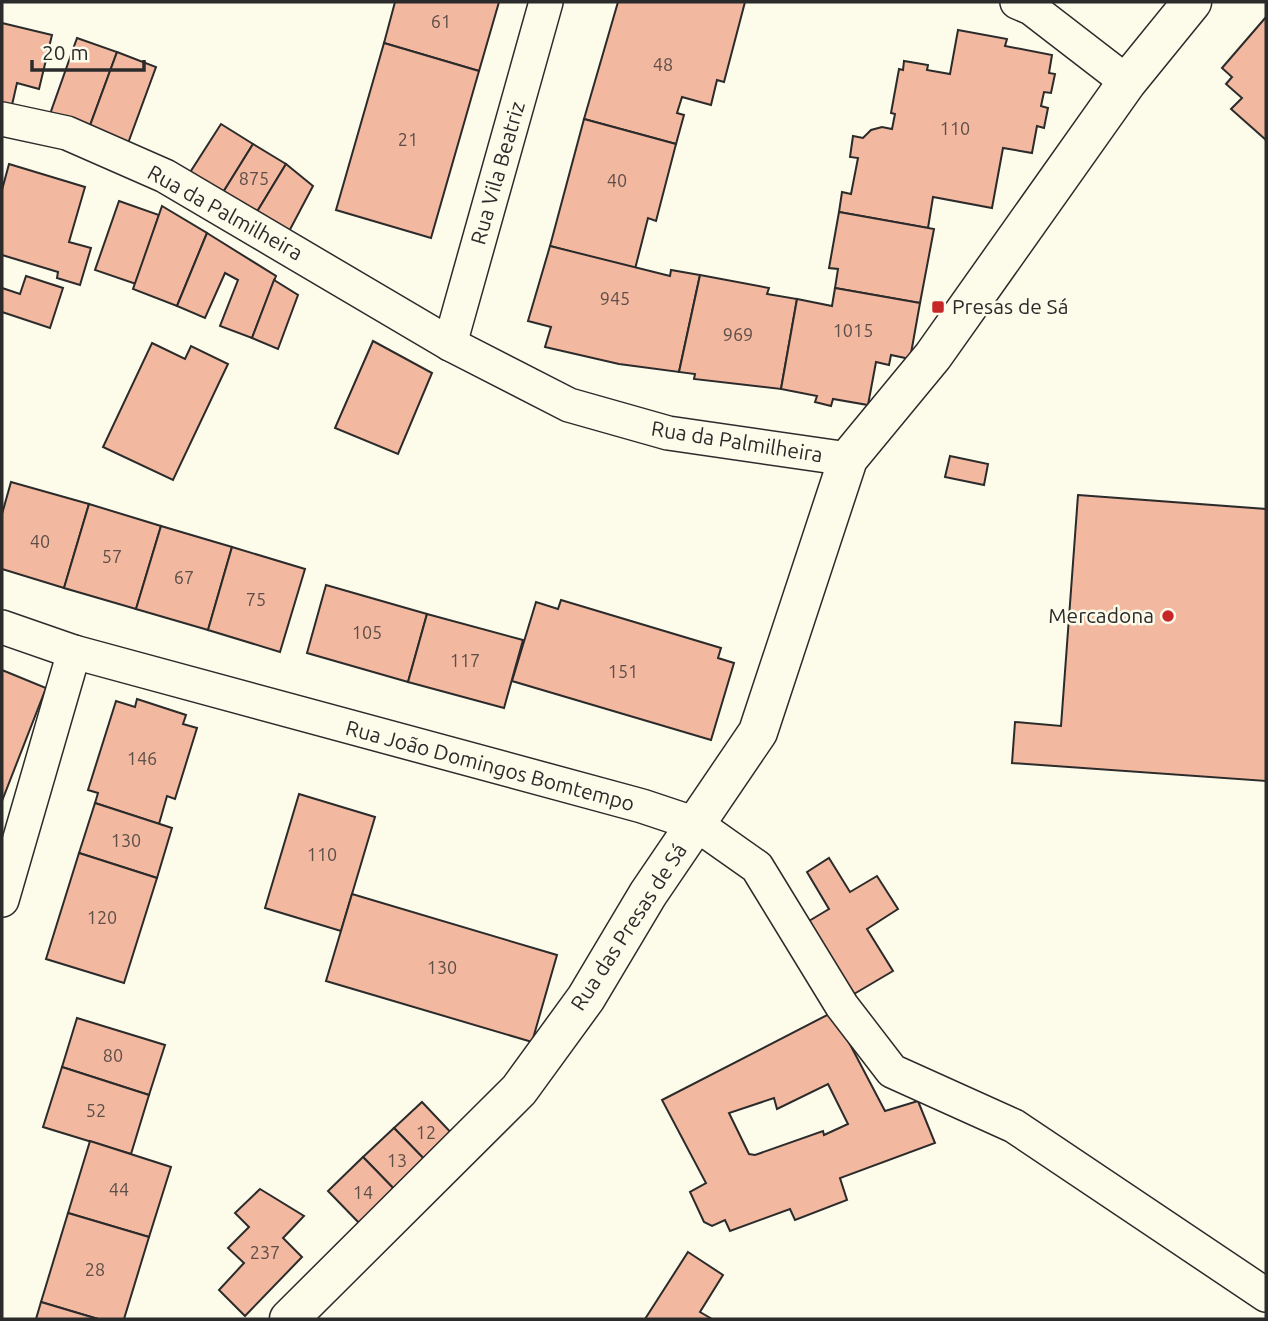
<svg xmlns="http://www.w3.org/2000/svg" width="1268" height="1321" font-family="Ubuntu,sans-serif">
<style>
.building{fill:#f2b8a0;stroke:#2b2b2b;stroke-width:2;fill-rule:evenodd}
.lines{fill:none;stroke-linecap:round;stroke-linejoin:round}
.street-casing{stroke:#2b2b2b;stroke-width:36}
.secondary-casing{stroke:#2b2b2b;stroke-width:41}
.street{stroke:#fdfbea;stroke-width:33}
.secondary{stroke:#fdfbea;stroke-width:38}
.poi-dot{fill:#c62828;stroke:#fdfbea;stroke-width:2.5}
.labels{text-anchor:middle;stroke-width:5;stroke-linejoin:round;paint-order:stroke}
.number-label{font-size:18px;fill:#5d4e48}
.street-label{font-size:21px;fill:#2b2b2b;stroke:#fdfbea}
.poi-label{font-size:21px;fill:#2b2b2b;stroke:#fdfbea;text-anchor:start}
</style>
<rect width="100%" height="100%" fill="#fdfbea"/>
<g class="building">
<path d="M395 2H499L479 71 384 43Z"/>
<path d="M618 2H745L724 82 717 80 711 105 682 97 677 113 684 115 676 144 584 119Z"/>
<path d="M1266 17V140L1231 109 1242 98 1226 84 1232 77 1222 68Z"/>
<path d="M2 23 52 35 39 89 17 83 12 105 2 103Z"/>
<path d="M958 30 1007 39 1005 46 1052 55 1049 73 1055 74 1051 93 1044 92 1041 106 1048 108 1044 128 1037 126 1032 153 1003 148 992 208 933 197 928 228 839 212 842 192 851 194 858 158 850 157 853 136 863 138 871 130 882 127 892 129 895 114 891 113 899 69 903 70 904 61 928 65 927 70 950 74Z"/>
<path d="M77 38 117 52 88 131 49 117Z"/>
<path d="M384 43 479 71 431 238 336 210Z"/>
<path d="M117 52 156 67 127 146 88 131Z"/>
<path d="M584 119 676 144 656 221 648 218 635 269 550 246Z"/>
<path d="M221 124 253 144 222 194 189 174Z"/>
<path d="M253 144 286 164 255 215 222 194Z"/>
<path d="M9 164 85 187 69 242 91 248 80 285 57 278 58 272 2 255V190Z"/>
<path d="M286 164 313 186 285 239 255 215Z"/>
<path d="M119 201 159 215 136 284 95 270Z"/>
<path d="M162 206 207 233 177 306 133 289Z"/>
<path d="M839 212 934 229 920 303 835 288 838 269 829 268Z"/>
<path d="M207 233 276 276 252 338 220 326 238 280 225 273 205 318 177 306Z"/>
<path d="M550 246 670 276 671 270 700 275 679 372 619 364 545 347 551 327 528 321Z"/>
<path d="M700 275 769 288 767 294 797 299 781 389 694 379 695 374 679 372Z"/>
<path d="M26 276 63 288 50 328 2 312V288L20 294Z"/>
<path d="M274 280 298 295 278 349 252 338Z"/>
<path d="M835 288 920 303 910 359 891 355 889 365 876 362 868 405 833 399 831 406 815 402 817 396 781 389 797 299 832 306Z"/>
<path d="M373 341 432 373 398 454 335 428Z"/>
<path d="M152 343 185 359 191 346 228 364 173 480 103 447Z"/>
<path d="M950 456 988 464 984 485 945 477Z"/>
<path d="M11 482 89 504 64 588 2 569V514Z"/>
<path d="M1078 495 1266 509V781L1012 763 1015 722 1061 726Z"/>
<path d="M89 504 161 526 136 609 64 588Z"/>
<path d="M161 526 232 547 208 630 136 609Z"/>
<path d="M232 547 305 569 280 652 208 630Z"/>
<path d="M326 585 427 614 408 682 307 653Z"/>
<path d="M561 600 721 648 718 658 734 663 711 740 512 681 536 602 558 609Z"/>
<path d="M427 614 523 640 504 708 408 682Z"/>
<path d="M2 670 46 688 2 801Z"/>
<path d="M137 699 186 715 183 724 197 728 175 799 167 796 159 824 95 803 98 793 88 790 116 701 135 707Z"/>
<path d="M299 794 375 817 341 931 265 908Z"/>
<path d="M95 803 172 828 157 878 79 853Z"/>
<path d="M79 853 157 878 124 983 46 959Z"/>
<path d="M829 858 850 892 877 876 898 909 867 929 893 971 854 994 809 921 829 909 807 872Z"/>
<path d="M352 894 557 955 532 1042 326 981Z"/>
<path d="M833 1012 885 1111 918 1101 935 1143 840 1178 847 1200 795 1220 790 1209 730 1231 725 1220 712 1226 704 1222 690 1192 706 1183 662 1100ZM828 1084 848 1124 824 1135 823 1131 755 1155 749 1154 729 1113 774 1098 777 1109Z"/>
<path d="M77 1018 165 1045 149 1095 62 1067Z"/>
<path d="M62 1067 149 1095 131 1154 43 1127Z"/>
<path d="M422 1102 457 1139 430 1165 394 1128Z"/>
<path d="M394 1128 430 1165 399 1194 363 1157Z"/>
<path d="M90 1141 171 1167 149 1237 68 1213Z"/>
<path d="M363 1157 399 1194 364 1228 328 1191Z"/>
<path d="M260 1189 304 1216 283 1238 302 1257 245 1316 219 1290 244 1263 228 1248 249 1227 235 1213Z"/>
<path d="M68 1213 149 1237 124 1319H98L41 1302Z"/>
<path d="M688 1252 723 1275 700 1312 712 1319H645Z"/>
<path d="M41 1302 98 1319H36Z"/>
</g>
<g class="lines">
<g class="street-casing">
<g id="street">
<path d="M1017 2 1031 8 1127 82"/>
<path d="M2 119 67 133 165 176 450 344 569 405 668 433 848 459"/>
<path d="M450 344 546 2"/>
<path d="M2 627 74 652 642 806 696 824 757 867 842 1006 892 1071 1014 1126 1266 1295"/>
<path d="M2 900 74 652"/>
</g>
</g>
<g class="secondary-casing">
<path id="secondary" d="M289 1319 519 1090 586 998 648 894 758 732 848 459 933 356 1127 82 1192 2"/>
</g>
<use href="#street" class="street"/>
<use href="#secondary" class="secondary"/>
</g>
<g class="poi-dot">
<rect x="931" y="300" width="14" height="14" rx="3.5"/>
<circle cx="1168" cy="616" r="7"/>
</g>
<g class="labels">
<g class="number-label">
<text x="441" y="28">61</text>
<text x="663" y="71">48</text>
<text x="955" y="135">110</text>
<text x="408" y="146">21</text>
<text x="254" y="185">875</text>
<text x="617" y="187">40</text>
<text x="615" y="305">945</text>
<text x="853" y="337">1015</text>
<text x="738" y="341">969</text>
<text x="40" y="548">40</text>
<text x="112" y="563">57</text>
<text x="184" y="584">67</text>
<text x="256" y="606">75</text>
<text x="367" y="639">105</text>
<text x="465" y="667">117</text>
<text x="623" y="678">151</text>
<text x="142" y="765">146</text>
<text x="126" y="847">130</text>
<text x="322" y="861">110</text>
<text x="102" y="924">120</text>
<text x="442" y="974">130</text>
<text x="113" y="1062">80</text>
<text x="96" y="1117">52</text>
<text x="426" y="1139">12</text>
<text x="397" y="1167">13</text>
<text x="119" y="1196">44</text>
<text x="363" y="1199">14</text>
<text x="265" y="1259">237</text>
<text x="95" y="1276">28</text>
</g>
<g class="street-label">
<text transform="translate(498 173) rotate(-74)" y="7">Rua Vila Beatriz</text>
<text transform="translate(225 213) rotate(29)" y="7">Rua da Palmilheira</text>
<text transform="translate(737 442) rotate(9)" y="7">Rua da Palmilheira</text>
<text transform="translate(490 766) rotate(15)" y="7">Rua João Domingos Bomtempo</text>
<text transform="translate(629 927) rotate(-57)" y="7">Rua das Presas de Sá</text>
</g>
<g class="poi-label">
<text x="952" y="314">Presas de Sá</text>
<text x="1154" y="623" text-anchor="end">Mercadona</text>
</g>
</g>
<rect width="1268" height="1321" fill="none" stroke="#2b2b2b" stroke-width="7"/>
<path d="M32 60v10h112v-10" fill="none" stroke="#2b2b2b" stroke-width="3.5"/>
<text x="42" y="60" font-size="21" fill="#2b2b2b" stroke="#fdfbea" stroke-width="5" paint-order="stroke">20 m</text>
</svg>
